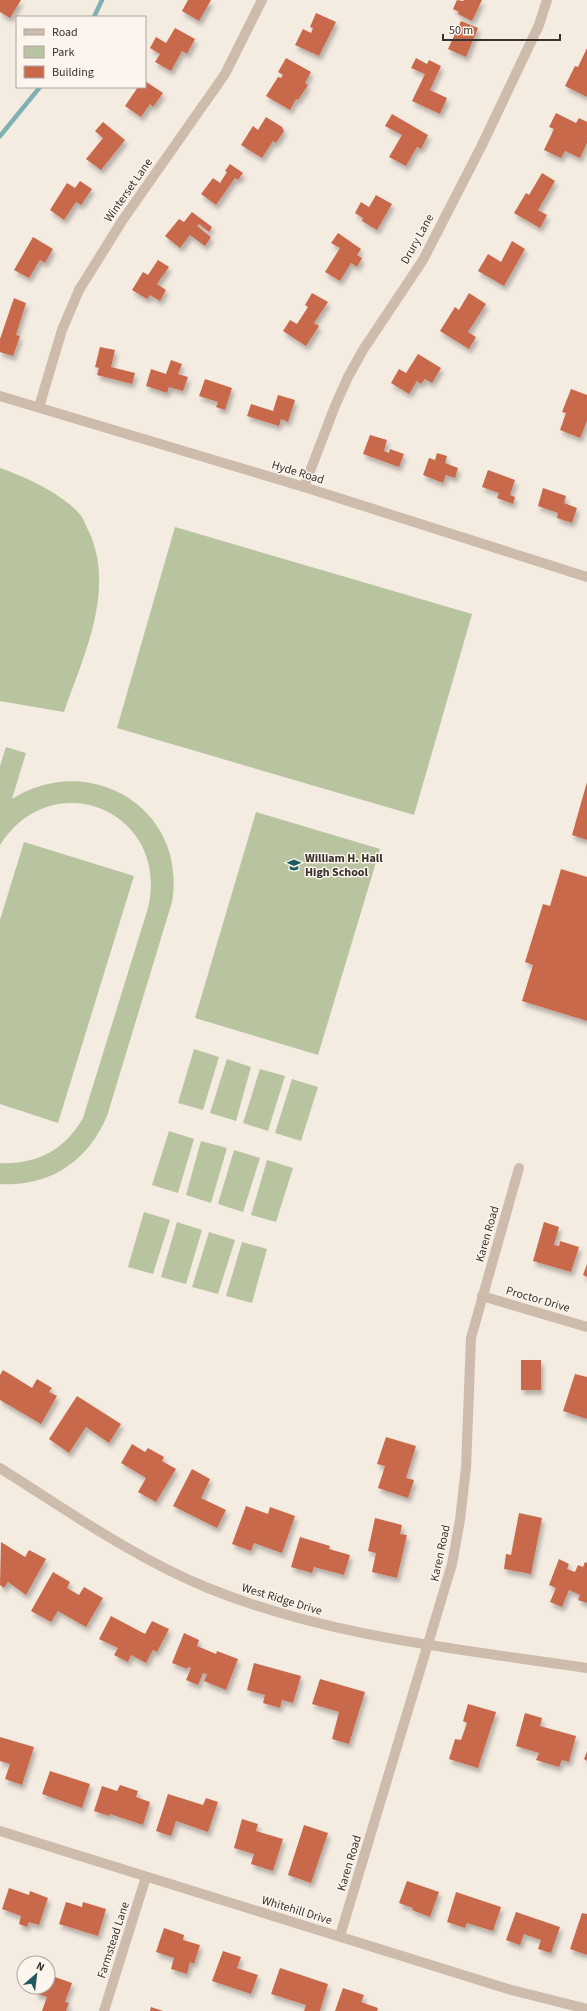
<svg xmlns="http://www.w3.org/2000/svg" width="587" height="2011" font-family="'Source Sans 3',sans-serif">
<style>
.green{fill:#b8c4a0}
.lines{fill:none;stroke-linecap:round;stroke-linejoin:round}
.stream{stroke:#7fb0b2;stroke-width:4.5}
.building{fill:#c8694b;filter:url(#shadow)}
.minor{stroke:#cdbbac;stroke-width:10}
.labels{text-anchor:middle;stroke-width:3;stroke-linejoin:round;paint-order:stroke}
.street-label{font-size:12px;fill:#3b302b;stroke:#fbf5ee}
.poi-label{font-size:12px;font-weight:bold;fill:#3b302b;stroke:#fbf5ee;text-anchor:start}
</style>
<defs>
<filter id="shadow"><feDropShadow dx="2.5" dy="4.5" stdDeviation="2" flood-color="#0004"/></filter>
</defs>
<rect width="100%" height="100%" fill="#f4ebe1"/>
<g class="green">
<path d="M0 468C24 476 67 496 82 517 85 522 87 529 90 534 115 592 83 657 64 712L0 701Z"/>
<path d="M175 527 472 614 414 815 117 728Z"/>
<path d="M6 747 26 753 12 799C90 750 188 809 172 902L107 1116C88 1161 50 1187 0 1184V1163C36 1165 65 1150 83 1118L148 908C171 812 53 762 0 845V766Z"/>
<path d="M256 812 380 849 318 1055 195 1018Z"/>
<path d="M24 842 134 876 58 1123 0 1104V920Z"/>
<path d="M194 1049 219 1057 203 1110 178 1103Z"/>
<path d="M227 1059 251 1067 236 1121 210 1113Z"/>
<path d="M260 1069 285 1076 268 1131 243 1123Z"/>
<path d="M292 1079 318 1087 301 1141 275 1133Z"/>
<path d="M169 1131 194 1139 178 1193 152 1185Z"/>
<path d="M201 1141 227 1148 211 1203 186 1195Z"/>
<path d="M234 1150 260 1158 243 1212 218 1204Z"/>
<path d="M267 1160 293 1168 276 1222 251 1215Z"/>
<path d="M144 1212 170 1220 153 1274 128 1267Z"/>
<path d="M177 1222 202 1230 186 1284 161 1277Z"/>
<path d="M209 1232 235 1240 218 1294 192 1287Z"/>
<path d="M242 1242 267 1249 252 1303 226 1296Z"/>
</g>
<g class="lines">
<g class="stream">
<path d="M94 17 102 0"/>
<path d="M0 136 40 87"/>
</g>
</g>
<g class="building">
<path d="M0 0H21L10 18 0 12Z"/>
<path d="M188 0H211L199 21 182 11Z"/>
<path d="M457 0 463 1 464 0H482L472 21 458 14 459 12 453 9Z"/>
<path d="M316 13 336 22 319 56 295 45 303 29 311 33 313 28 310 27Z"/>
<path d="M461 21 478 28 466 57 448 49Z"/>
<path d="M175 28 195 39 187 54 182 51 171 71 155 62 160 54 150 48 156 37 166 43Z"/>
<path d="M587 48V97L565 86 575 66 578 67Z"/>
<path d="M286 58 311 72 305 83 308 85 298 100 296 99 290 110 266 96 278 77 281 78 283 75 278 72Z"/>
<path d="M416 58 427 64 429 60 441 66 430 90 447 98 440 114 412 101 425 74 411 68Z"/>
<path d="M145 81 163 93 153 107 150 104 141 117 125 106 138 87H145Z"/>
<path d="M556 113 576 123 579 118 587 122V143L580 158 565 151 561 158 544 150 554 129 549 127Z"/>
<path d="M392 114 428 135 421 149 417 147 406 166 389 157 402 135 385 126Z"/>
<path d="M266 117 282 127 284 131 276 143 273 141 262 158 241 145 253 126 258 130Z"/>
<path d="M103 122 125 140 101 170 86 159 103 138 95 131Z"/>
<path d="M230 164 243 173 238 180 235 178 216 205 201 194 213 178 220 183 227 172 225 171Z"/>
<path d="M542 173 555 181 538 210 547 215 540 228 514 213 526 193 529 195Z"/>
<path d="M80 181 92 189 81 205 76 202 64 220 50 210 67 183 75 188Z"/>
<path d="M376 195 392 204 377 230 362 221 363 218 355 213 361 202 369 207Z"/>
<path d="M192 212 212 227 209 232 199 224 197 226 211 237 205 246 190 235 180 248 165 236 179 219 184 222Z"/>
<path d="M338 233 361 249 357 255 362 258 357 267 351 263 340 281 325 272 340 248 331 243Z"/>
<path d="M33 237 53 249 45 263 40 260 29 278 14 270Z"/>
<path d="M512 241 525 249 504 286 478 271 488 254 501 262Z"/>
<path d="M158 260 169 267 157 284 166 290 160 301 150 295 147 299 132 290 143 272 148 275Z"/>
<path d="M312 293 328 302 314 323 319 326 306 346 283 331 290 320 297 324 308 307 305 305Z"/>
<path d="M469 293 486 304 468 332 476 337 469 349 440 331 455 307 459 310Z"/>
<path d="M14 298 26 303 16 335 20 336 13 356 0 352V339Z"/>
<path d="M100 347 115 350 111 367 135 373 132 384 97 375 99 368 95 367Z"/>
<path d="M418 354 441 368 432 383 425 379 421 384 417 381 409 394 391 383 399 369 406 373Z"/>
<path d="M171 360 182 364 178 374 188 377 183 391 169 387 167 393 146 386 151 369 166 374Z"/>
<path d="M205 379 232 388 225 410 216 407 218 402 199 396Z"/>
<path d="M571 389 587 395V421L580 438 560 430 566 413 562 412Z"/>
<path d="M278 395 295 400 288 422 281 419 279 426 247 416 251 404 273 411Z"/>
<path d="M370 435 387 440 384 451 389 453 390 449 404 454 399 467 363 454Z"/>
<path d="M437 453 447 456 445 463 458 468 455 478 446 475 443 483 423 475 429 458 435 460Z"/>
<path d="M488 470 515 480 510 495 515 497 513 504 497 498 499 493 482 487Z"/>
<path d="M543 488 566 496 564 503 577 508 572 523 557 518 558 513 538 506Z"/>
<path d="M587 782V840L572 835Z"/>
<path d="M561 869 587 877V1021L522 1001 533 965 525 962 543 904 550 906Z"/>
<path d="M544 1222 559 1227 554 1245 559 1246 560 1241 579 1247 571 1272 533 1261Z"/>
<path d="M587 1264V1277L583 1275Z"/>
<rect x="521" y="1360" width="20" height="30"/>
<path d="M3 1370 32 1388 37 1379 52 1388 49 1392 57 1396 41 1424 0 1400V1375Z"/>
<path d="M575 1374 587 1377V1419L563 1411Z"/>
<path d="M77 1396 121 1424 109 1443 86 1427 69 1453 49 1439Z"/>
<path d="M386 1437 416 1446 406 1478 414 1480 408 1498 378 1488 385 1466 377 1464Z"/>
<path d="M132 1444 145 1452 148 1448 164 1457 162 1461 176 1469 156 1502 138 1492 146 1478 121 1463Z"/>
<path d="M192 1469 210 1479 201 1498 226 1510 217 1528 173 1506Z"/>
<path d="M246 1506 268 1514 270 1507 295 1516 282 1553 254 1543 251 1551 232 1544Z"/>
<path d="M519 1513 542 1518 531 1574 504 1569 506 1554 511 1555Z"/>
<path d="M375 1518 402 1525 400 1534 407 1535 397 1578 372 1572 376 1553 368 1551Z"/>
<path d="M300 1537 330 1546 329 1549 350 1555 344 1575 314 1567 312 1573 291 1567Z"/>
<path d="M1 1542 25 1557 29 1550 46 1559 26 1595 8 1582 4 1588 0 1585Z"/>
<path d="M559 1559 569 1564 567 1569 575 1572 578 1565 583 1567 585 1562 587 1563V1603L578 1600 580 1595 569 1590 562 1607 550 1602 556 1588 549 1585Z"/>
<path d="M53 1572 70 1582 67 1588 79 1595 84 1587 103 1598 86 1627 58 1611 51 1622 31 1611Z"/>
<path d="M111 1616 145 1634 152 1621 169 1629 157 1652 153 1650 146 1663 131 1655 128 1662 114 1655 118 1648 99 1639Z"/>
<path d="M184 1633 199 1640 197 1646 216 1654 217 1651 238 1659 226 1690 204 1681 207 1674 203 1673 198 1685 186 1680 191 1668 188 1667 187 1669 172 1663Z"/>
<path d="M254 1663 301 1676 293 1703 282 1700 280 1708 263 1703 265 1695 247 1690Z"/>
<path d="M320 1679 365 1692 349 1744 332 1739 339 1712 312 1704Z"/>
<path d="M468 1704 496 1712 478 1768 449 1759 455 1739 461 1740 467 1723 463 1721Z"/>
<path d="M525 1713 542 1718 540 1726 576 1736 569 1762 562 1760 559 1767 536 1760 539 1753 516 1746Z"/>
<path d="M0 1737 34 1747 22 1785 5 1779 10 1764 0 1761Z"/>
<path d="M587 1751V1761L584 1759Z"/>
<path d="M50 1771 90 1784 82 1808 42 1794Z"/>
<path d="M120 1785 138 1791 136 1797 150 1802 143 1825 110 1814 109 1816 94 1811 102 1786 117 1791Z"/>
<path d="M168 1794 203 1805 206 1798 218 1802 208 1832 176 1821 171 1836 156 1831Z"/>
<path d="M242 1819 258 1824 256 1831 283 1839 273 1871 251 1864 254 1854 234 1848Z"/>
<path d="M304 1825 328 1833 311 1883 288 1875Z"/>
<path d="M407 1881 439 1892 430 1917 412 1910 413 1908 399 1903Z"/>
<path d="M9 1888 29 1895 30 1891 48 1898 39 1925 29 1922 27 1927 19 1924 21 1916 2 1909Z"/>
<path d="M456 1892 501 1907 493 1931 467 1923 465 1928 447 1922Z"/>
<path d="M66 1902 82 1907 83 1902 106 1909 98 1936 59 1924Z"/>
<path d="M516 1912 560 1927 551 1953 538 1949 541 1940 524 1934 520 1945 506 1940Z"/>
<path d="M582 1913 587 1914V1955L570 1949Z"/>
<path d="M164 1928 184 1935 183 1940 200 1945 194 1964 190 1962 187 1974 171 1969 174 1958 156 1952Z"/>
<path d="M223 1951 241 1957 237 1968 258 1975 251 1994 212 1981Z"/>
<path d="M280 1968 328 1984 320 2011H304L306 2005 271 1994Z"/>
<path d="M52 1976 72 1983 65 2002 69 2003 66 2011H42L47 1997 35 1993 37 1987H48Z"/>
<path d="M343 1988 364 1995 361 2002 378 2008 377 2011H335Z"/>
<path d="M151 2007 163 2011H150Z"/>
</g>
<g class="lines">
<g class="minor">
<path d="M0 396 304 487 587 577"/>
<path d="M39 407 62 330 79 290 122 221 225 74 262 0"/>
<path d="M304 487 335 406 348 377 363 350 423 260 482 145 539 25 547 0"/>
<path d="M482 1296 587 1327"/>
<path d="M0 1468C67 1510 134 1558 208 1588 329 1637 459 1649 587 1668"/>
<path d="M0 1831 508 1989 587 2009"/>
<path d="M340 1936 452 1564 460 1520 466 1468 471 1338 519 1168"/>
<path d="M104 2011 146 1877"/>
</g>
</g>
<defs>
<g id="school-bare" transform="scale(1.08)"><path d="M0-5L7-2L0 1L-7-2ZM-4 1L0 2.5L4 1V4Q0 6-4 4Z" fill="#1f5a5e" stroke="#fbf5ee" stroke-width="2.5" paint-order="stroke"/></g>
</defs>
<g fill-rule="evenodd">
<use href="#school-bare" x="294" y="865"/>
</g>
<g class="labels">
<g class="street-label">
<text transform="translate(128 190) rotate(-55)" y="4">Winterset Lane</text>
<text transform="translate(417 239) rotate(-61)" y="4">Drury Lane</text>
<text transform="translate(298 472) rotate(17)" y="4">Hyde Road</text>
<text transform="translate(487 1234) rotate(-74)" y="4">Karen Road</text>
<text transform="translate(538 1299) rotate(16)" y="4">Proctor Drive</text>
<text transform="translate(440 1553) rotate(-78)" y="4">Karen Road</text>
<text transform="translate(282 1599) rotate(17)" y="4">West Ridge Drive</text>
<text transform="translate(349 1863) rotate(-73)" y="4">Karen Road</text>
<text transform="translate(297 1910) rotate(17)" y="4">Whitehill Drive</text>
<text transform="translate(113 1940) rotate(-72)" y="4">Farmstead Lane</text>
</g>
<g class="poi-label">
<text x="305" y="862">William H. Hall<tspan x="305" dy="14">High School</tspan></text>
</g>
</g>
<rect x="16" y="16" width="130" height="72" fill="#fbf5ee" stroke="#aea6a0"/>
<rect x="24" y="29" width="20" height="6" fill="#cdbbac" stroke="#aea6a0"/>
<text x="52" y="36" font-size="12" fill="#3b302b">Road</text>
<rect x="24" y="46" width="20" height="12" fill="#b8c4a0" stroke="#aea6a0"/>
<text x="52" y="56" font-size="12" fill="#3b302b">Park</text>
<rect x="24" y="66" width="20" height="12" fill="#c8694b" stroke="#aea6a0"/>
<text x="52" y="76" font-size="12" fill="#3b302b">Building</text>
<g transform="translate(36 1975) rotate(28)"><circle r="19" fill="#fbf5ee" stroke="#aea6a0"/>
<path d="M0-3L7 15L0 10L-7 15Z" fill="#1f5a5e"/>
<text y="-6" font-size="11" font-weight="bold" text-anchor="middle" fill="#3b302b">N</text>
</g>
<path d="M443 34v6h117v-6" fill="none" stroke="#3b302b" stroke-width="2"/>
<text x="449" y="34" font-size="12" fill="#3b302b" stroke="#fbf5ee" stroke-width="3" paint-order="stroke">50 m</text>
</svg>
